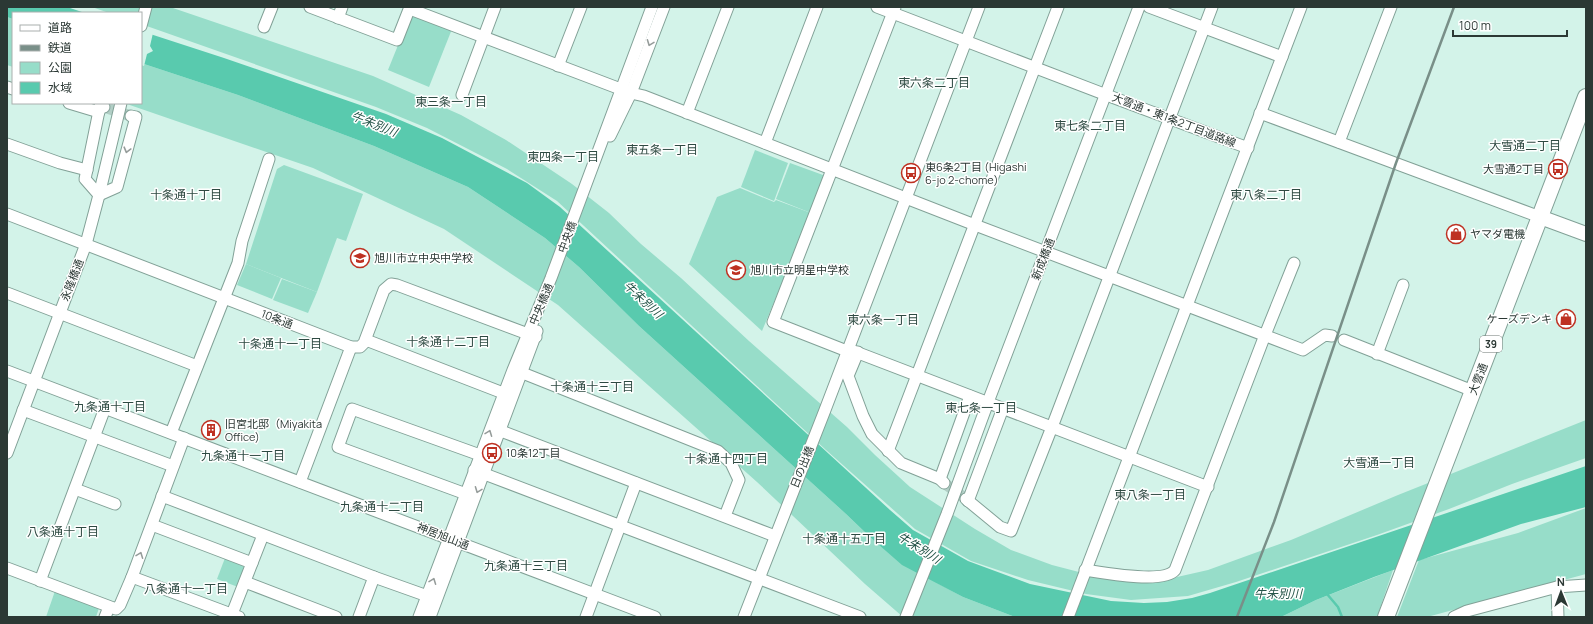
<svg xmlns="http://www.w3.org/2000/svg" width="1593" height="624" font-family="Manrope,'Noto Sans JP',sans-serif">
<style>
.green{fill:#97ddc9}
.water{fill:#59caae}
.pier{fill:#d3f3e9}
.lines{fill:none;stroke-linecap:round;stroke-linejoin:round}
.stream{stroke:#59caae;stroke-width:2.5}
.minor-tunnel{stroke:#b1cec5;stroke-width:11;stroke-dasharray:11 5.5;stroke-linecap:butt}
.minor-casing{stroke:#82a197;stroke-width:13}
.major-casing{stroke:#82a197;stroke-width:16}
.highway-casing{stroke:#82a197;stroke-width:18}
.minor{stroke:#fff;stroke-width:11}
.major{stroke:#fff;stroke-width:14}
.highway{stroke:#fff;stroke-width:16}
.rail{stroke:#798f88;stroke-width:2.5}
.oneway{stroke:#959c9a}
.labels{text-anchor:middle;stroke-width:3;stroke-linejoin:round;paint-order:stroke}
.shield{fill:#fff;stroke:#6b7471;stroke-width:1}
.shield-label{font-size:10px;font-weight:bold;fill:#2b3834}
.street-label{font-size:11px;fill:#2b3834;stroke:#fff}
.poi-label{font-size:11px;fill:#2b3834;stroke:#fff;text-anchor:start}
.neighbourhood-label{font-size:12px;fill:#2e4a42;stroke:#fff}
.water-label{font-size:12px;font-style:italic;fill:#255549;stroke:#fff}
</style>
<rect width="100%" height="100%" fill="#d3f3e9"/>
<g class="green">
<path d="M92 7H170L373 76 461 115 506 140 572 184 609 213 641 244 681 278 749 341 847 427 875 455 910 487 975 529 1011 550 1052 565 1102 578 1155 582 1208 570 1291 540 1398 495 1586 420V458L1512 484 1449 509 1377 535 1236 582 1188 596 1131 600 1086 594 1028 580 971 561 915 529 826 450 557 201 507 169 427 128 376 107 141 24V13H109Z"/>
<path d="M411 13 452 29 429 87 388 70Z"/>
<path d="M7 17 13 19V67L7 65Z"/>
<path d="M141 63 238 95 374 146 468 187 545 238 579 267 639 326 846 514 870 537 884 548 939 584 963 597 1015 617H903L865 584 757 482 558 305 444 229 313 168 124 103H141Z"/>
<path d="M755 150 788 163 774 201 741 187Z"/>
<path d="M790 163 823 175 824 178 811 213 776 199Z"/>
<path d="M284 165 363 194 346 241 337 238 317 292 246 264 277 169Z"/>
<path d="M740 188 774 202 776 200 811 213 762 331 689 264 717 197Z"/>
<path d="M246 264 281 278 272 299 237 285Z"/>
<path d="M282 279 317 292 308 313 273 300Z"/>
<path d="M1586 508V574L1427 617H1397L1419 560 1518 533Z"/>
<path d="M225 558 242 564 244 568 238 587 217 579Z"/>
<path d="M1393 570 1377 617H1281L1316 600Z"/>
<path d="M55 591 99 608 96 617H46Z"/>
</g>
<g class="water">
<path d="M7 7H67L85 13H13V19L7 17Z"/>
<path d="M141 31 224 58 386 114 442 138 527 183 560 207 890 510 913 530 968 561 1030 584 1111 601 1144 603 1167 602 1192 598 1210 593 1586 466V507L1521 524 1374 577 1316 600 1281 617H1015L963 597 902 565 870 537 846 514 639 326 579 267 545 238 468 187 374 146 238 95 141 63Z"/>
</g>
<path class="pier" d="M141 29 153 33 150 46 153 51 147 54 144 66 141 65Z"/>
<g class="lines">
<path class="stream" d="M1327 594 1338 607 1342 617"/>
<g class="minor-tunnel">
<path d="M104 107 131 116"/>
<path d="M944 483 966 499"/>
</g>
<g class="minor-casing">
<g id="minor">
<path d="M310 7 397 40 410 7"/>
<path d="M877 7C1000 55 1124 102 1248 148"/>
<path d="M1149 7 1282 57"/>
<path d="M410 9 631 93 644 96 975 225 1303 350 1325 335 1332 336"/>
<path d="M338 18 342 7"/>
<path d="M141 26 146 7"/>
<path d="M264 27 272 7"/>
<path d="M558 66 581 7"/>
<path d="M7 87 13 89"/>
<path d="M462 95 495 7"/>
<path d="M69 103 99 112"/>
<path d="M104 107 100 106 85 179 99 195 117 187 136 117 131 116"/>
<path d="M687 113 728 7"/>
<path d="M1260 113 1540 217"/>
<path d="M610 136 631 93 664 7"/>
<path d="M1339 142 1391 7"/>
<path d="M765 143 817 7"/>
<path d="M7 144 60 163 87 170"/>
<path d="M7 214 351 347H360L364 343 384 290 391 284 397 285 536 337"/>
<path d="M7 293 197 366"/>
<path d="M366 340 511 396"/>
<path d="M1344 340 1473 391"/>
<path d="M848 349 1208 487"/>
<path d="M847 351 773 322 895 7"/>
<path d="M858 352 848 376 863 416 872 434 901 463 940 479 944 483"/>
<path d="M1377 354 1403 285"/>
<path d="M515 370 718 451 731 463 739 480 725 516"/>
<path d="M7 371 655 617"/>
<path d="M23 410 173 466"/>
<path d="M501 431 775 536"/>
<path d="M171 433 238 263 242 241 269 159"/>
<path d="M888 451 1058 7"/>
<path d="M7 453 86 244 99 195 121 103"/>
<path d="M474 470 860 617"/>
<path d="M940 479 970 396"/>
<path d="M300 482 351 347"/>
<path d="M75 489 115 504"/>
<path d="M466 494 338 447 352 409 480 455"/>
<path d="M162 496 374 577 433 598"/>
<path d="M966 499 1000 527 1011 531 1052 427 1212 7"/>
<path d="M968 501 1003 408"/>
<path d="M152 525 252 563"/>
<path d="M7 568 116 609 120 605 132 577 184 438"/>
<path d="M1085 570C1104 573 1164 584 1175 570L1265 335 1294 263"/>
<path d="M132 577 239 617"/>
<path d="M40 581 105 408"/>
<path d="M245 582 336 617"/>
<path d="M1557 587 1558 617"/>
<path d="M232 614 263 535"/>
<path d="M105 617 109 607"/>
<path d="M359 617 374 577"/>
<path d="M419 617 513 370 551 278 652 7"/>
<path d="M430 617 537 331"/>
<path d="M586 617 636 483"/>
<path d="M744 617 825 410 979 7"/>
<path d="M906 617 947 514 988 402 1139 7"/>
<path d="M1068 617 1301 7"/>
<path d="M1454 617 1467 611 1557 587 1586 585"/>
</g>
</g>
<g class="major-casing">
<path id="major" d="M1540 217 1586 234"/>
</g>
<g class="highway-casing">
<path id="highway" d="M1386 617 1586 97"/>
</g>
<use href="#minor" class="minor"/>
<use href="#major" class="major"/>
<use href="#highway" class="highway"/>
<path class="rail" d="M1237 617 1274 522 1396 163 1454 7"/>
</g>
<defs><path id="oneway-chevron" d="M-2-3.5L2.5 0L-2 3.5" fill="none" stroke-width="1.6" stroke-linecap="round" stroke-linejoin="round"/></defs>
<g class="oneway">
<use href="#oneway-chevron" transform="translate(650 43) rotate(111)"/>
<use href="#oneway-chevron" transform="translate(127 150) rotate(105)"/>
<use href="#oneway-chevron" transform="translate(489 433) rotate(-69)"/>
<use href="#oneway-chevron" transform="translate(478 490) rotate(111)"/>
<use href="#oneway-chevron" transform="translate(140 555) rotate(-69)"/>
<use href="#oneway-chevron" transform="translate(433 581) rotate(-69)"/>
</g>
<defs>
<g id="bus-ring" transform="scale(1)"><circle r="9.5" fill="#fff" stroke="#be3122" stroke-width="1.5"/><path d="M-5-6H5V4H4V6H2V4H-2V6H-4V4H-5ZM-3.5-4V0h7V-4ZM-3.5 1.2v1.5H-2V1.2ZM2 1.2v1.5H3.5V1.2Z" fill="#be3122"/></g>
<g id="shop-ring" transform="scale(1)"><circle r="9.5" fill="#fff" stroke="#be3122" stroke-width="1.5"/><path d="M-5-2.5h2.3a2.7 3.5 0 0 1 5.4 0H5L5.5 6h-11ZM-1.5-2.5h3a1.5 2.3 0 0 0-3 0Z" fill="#be3122"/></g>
<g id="school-ring" transform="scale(1)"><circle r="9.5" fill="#fff" stroke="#be3122" stroke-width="1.5"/><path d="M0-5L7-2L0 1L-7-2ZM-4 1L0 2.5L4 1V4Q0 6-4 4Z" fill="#be3122"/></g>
<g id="building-ring" transform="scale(1)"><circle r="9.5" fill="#fff" stroke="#be3122" stroke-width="1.5"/><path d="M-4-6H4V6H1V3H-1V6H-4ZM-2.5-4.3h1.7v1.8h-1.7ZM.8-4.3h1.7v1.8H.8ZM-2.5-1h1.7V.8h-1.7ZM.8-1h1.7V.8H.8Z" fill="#be3122"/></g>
</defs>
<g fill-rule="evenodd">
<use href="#bus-ring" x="1558" y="169"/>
<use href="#bus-ring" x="911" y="173"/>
<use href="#shop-ring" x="1456" y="234"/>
<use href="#school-ring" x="360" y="258"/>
<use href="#school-ring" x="736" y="270"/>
<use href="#shop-ring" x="1566" y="319"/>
<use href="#building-ring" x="211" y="430"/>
<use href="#bus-ring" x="492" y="453"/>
</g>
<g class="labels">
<rect class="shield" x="1480" y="336" width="22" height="16" rx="3"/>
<g class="shield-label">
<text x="1491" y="348">39</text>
</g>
<g class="street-label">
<text transform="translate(1174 120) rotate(21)" y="4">大雪通・東1条2丁目道路線</text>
<text transform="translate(567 237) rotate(-70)" y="4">中央橋</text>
<text transform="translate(1043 259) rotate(-69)" y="4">新成橋通</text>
<text transform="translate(72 280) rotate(-69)" y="4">永隆橋通</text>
<text transform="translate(541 304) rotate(-67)" y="4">中央橋通</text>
<text transform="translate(277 319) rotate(21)" y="4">10条通</text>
<text transform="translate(1478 379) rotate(-69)" y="4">大雪通</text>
<text transform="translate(802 467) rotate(-68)" y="4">日の出橋</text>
<text transform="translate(443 536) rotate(21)" y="4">神居旭山通</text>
</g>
<g class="poi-label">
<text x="925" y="171">東6条2丁目 (Higashi<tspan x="925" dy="13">6-jo 2-chome)</tspan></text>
<text x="1544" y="173" text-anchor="end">大雪通2丁目</text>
<text x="1470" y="238">ヤマダ電機</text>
<text x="374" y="262">旭川市立中央中学校</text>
<text x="750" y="274">旭川市立明星中学校</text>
<text x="1552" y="323" text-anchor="end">ケーズデンキ</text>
<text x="225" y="428">旧宮北邸（Miyakita<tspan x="225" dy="13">Office)</tspan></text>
<text x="506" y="457">10条12丁目</text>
</g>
<g class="neighbourhood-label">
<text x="934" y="87">東六条二丁目</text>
<text x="451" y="106">東三条一丁目</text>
<text x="1090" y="130">東七条二丁目</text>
<text x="1525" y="150">大雪通二丁目</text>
<text x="662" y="154">東五条一丁目</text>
<text x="563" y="161">東四条一丁目</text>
<text x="186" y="199">十条通十丁目</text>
<text x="1266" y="199">東八条二丁目</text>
<text x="883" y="324">東六条一丁目</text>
<text x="448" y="346">十条通十二丁目</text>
<text x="280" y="348">十条通十一丁目</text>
<text x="592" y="391">十条通十三丁目</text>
<text x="110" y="411">九条通十丁目</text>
<text x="981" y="412">東七条一丁目</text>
<text x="243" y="460">九条通十一丁目</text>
<text x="726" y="463">十条通十四丁目</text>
<text x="1379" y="467">大雪通一丁目</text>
<text x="1150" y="499">東八条一丁目</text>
<text x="382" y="511">九条通十二丁目</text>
<text x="63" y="536">八条通十丁目</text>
<text x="844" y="543">十条通十五丁目</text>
<text x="526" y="570">九条通十三丁目</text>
<text x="186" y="593">八条通十一丁目</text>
</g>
<g class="water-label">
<text transform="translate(374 124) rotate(22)" y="4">牛朱別川</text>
<text transform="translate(643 300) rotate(43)" y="4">牛朱別川</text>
<text transform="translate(919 548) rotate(32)" y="4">牛朱別川</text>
<text x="1278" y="598">牛朱別川</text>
</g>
</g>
<rect width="1593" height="624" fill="none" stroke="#2b3834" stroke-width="16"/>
<rect x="12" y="12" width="130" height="92" fill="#ffffff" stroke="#aaafae"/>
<rect x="20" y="25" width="20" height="6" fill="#ffffff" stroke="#aaafae"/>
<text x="48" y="32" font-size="12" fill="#2b3834">道路</text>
<rect x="20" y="45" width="20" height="6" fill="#798f88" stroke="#aaafae"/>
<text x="48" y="52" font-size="12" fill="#2b3834">鉄道</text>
<rect x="20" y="62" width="20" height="12" fill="#97ddc9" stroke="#aaafae"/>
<text x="48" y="72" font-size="12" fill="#2b3834">公園</text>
<rect x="20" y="82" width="20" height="12" fill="#59caae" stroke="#aaafae"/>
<text x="48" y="92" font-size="12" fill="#2b3834">水域</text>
<g transform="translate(1561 592) rotate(359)" stroke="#ffffff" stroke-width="3" paint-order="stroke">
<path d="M0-3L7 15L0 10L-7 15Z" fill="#2b3834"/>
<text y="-6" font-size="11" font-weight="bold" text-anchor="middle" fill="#2b3834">N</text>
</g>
<path d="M1453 30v6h114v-6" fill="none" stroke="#2b3834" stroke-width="2"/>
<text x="1459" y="30" font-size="12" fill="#2b3834" stroke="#ffffff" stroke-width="3" paint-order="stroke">100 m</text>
</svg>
